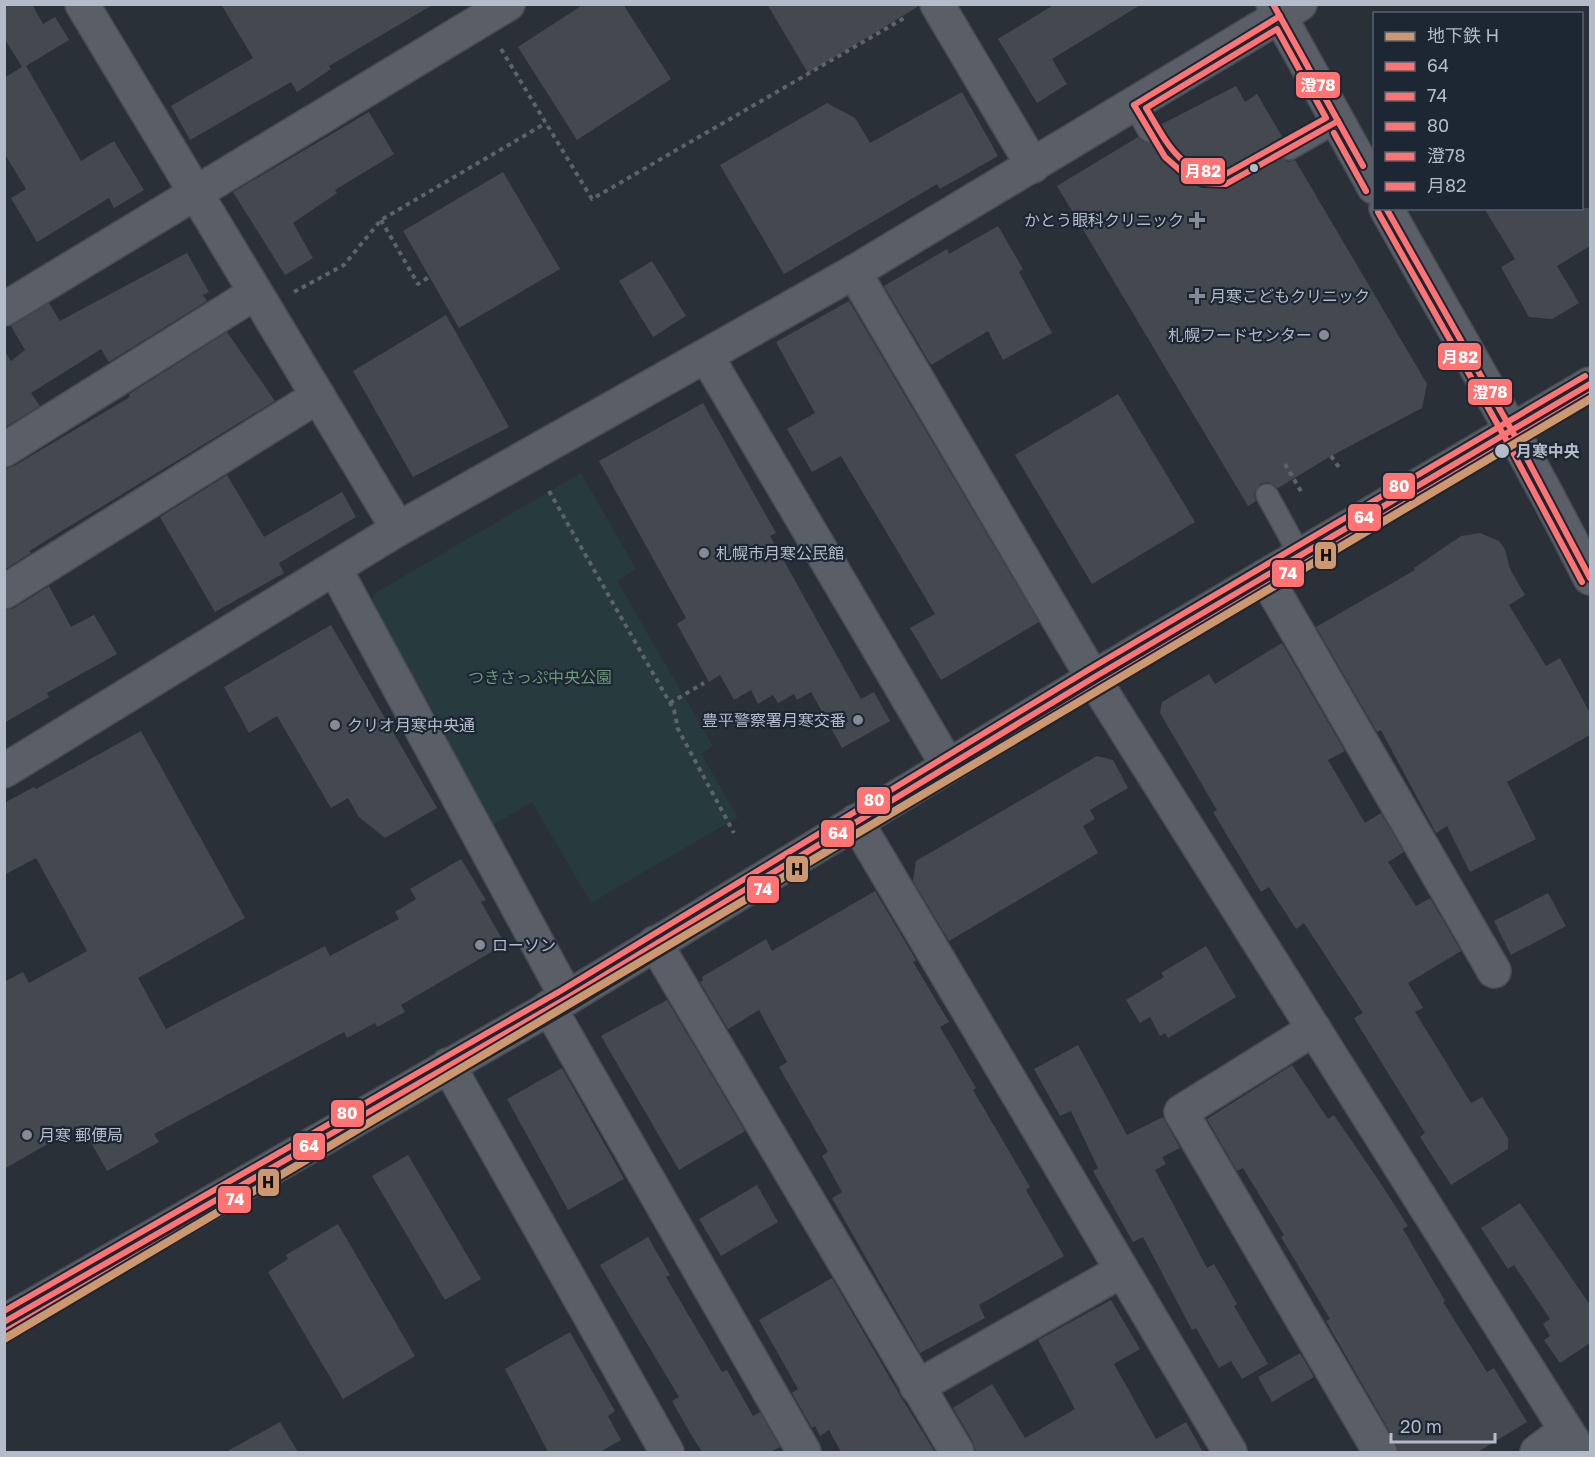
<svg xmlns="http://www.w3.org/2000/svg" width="1595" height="1457" font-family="'Golos Text','Noto Sans JP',sans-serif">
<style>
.green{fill:#273a3e}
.building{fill:#444950}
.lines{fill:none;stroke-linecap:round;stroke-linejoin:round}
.service-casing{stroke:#484c53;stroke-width:24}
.minor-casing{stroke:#484c53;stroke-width:36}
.tertiary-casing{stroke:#484c53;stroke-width:36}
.trunk-casing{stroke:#474c53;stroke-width:36}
.path{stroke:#5d636a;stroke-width:4;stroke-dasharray:4.5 4.5;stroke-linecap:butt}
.service{stroke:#5a5e66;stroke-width:21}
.minor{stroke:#5a5e66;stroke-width:33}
.tertiary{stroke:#5a5e66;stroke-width:33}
.trunk{stroke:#5b5f64;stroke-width:33}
.bus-1-casing{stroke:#1d2633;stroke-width:10}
.bus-2-casing{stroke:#1d2633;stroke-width:10}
.bus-3-casing{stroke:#1d2633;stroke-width:10}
.bus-4-casing{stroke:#1d2633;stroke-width:10}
.bus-5-casing{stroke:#1d2633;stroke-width:10}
.bus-1{stroke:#ff7373;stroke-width:6}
.bus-2{stroke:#ff7373;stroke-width:6}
.bus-3{stroke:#ff7373;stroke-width:6}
.bus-4{stroke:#ff7373;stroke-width:6}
.bus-5{stroke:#ff7373;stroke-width:6}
.metro-1-casing{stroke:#1d2633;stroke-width:12}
.metro-1{stroke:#cd976f;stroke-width:8}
.bus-dot{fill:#b4bcc9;stroke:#1d2633;stroke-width:2}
.poi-dot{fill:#848b96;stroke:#1d2633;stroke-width:2}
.labels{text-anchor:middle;stroke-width:4.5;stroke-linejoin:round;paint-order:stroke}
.poi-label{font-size:16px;fill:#b4bcc9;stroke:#1d2633;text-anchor:start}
.stop-label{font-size:16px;font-weight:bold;fill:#b4bcc9;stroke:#1d2633;text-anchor:start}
.park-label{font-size:16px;fill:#6b9a76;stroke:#1d2633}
.line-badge{stroke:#1d2633;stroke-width:2}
.badge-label{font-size:16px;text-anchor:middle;font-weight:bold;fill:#fff}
.pale-badge-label{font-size:16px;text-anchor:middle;font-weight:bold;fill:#111}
</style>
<rect width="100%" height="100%" fill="#2a3038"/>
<path class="green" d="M581 473 636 569 617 581 713 746 701 754 738 817 591 903 532 802 493 825 367 608 375 593Z"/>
<g class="building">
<path d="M4 4H32L43 24 55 17 69 40 26 66 81 161 114 141 144 190 114 208 109 198 37 242 11 198 26 189 4 153V78L22 67 4 38Z"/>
<path d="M221 4H434L329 66 331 69 297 92 291 82 190 140 171 106 253 58Z"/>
<path d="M584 4H623L671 79 577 140 518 47Z"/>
<path d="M767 4H918L919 6 808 73Z"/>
<path d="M1055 4H1142L1052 59 1067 84 1037 103 998 39Z"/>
<path d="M1236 86 1245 102 1257 94 1283 138 1276 148 1278 156 1288 162 1295 160 1427 384 1422 408 1331 456 1278 488 1268 482 1260 484 1254 494 1256 501 1248 506 1057 186 1138 137 1143 142H1155L1160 137V125Z"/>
<path d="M962 92 998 156 940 189 937 184 784 274 720 165 827 103 855 118 870 143Z"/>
<path d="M369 112 394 154 335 190 337 193 293 223 313 258 285 275 233 192Z"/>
<path d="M503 172 560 269 459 328 403 231Z"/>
<path d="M1484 208H1590V246L1557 266 1579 303 1552 319 1529 317 1501 267 1515 259Z"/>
<path d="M998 226 1023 269 1019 272 1052 333 1003 360 988 331 931 365 884 286 947 249 949 254Z"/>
<path d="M187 253 209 292 203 295 207 301 109 362 101 349 31 393 40 406 4 428V350L11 361 25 350 11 326 49 303 60 321Z"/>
<path d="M652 261 686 316 653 337 619 281Z"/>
<path d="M849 301 1039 622 941 680 910 628 935 614 841 456 812 472 787 429 815 413 776 342Z"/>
<path d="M446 315 509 427 413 477 353 371Z"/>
<path d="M227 332 275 401 29 551 31 553 4 570V469L14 466 130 397 129 394Z"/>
<path d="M1118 394 1195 522 1092 584 1015 455Z"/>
<path d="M703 403 776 533 770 536 861 699 874 692 890 721 842 748 811 692 797 700 794 694 778 703 773 695 758 704 751 690 734 700 720 675 709 682 677 624 686 618 599 461Z"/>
<path d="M227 475 264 537 342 492 356 517 279 563 284 573 215 612 160 517Z"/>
<path d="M1480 533 1499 541 1505 549 1510 569 1525 595 1509 605 1546 666 1560 658 1590 713V735L1507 782 1536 839 1470 872 1447 826 1436 833 1381 730 1377 732 1316 627 1415 570 1414 568 1461 536Z"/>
<path d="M49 586 71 627 94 615 117 654 47 693 49 697 4 723V611L14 608Z"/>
<path d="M331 625 437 808 385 838 359 817 348 798 331 808 277 716 249 733 224 687Z"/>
<path d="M1282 643 1345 751 1328 760 1365 823 1381 813 1404 852 1388 862 1416 906 1430 898 1461 951 1408 983 1423 1008 1415 1012 1471 1103 1482 1097 1508 1138V1149L1451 1185 1420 1137 1425 1133 1354 1018 1363 1013 1304 923 1296 929 1269 887 1261 892 1213 812 1217 810 1160 713 1162 702 1209 674 1215 684Z"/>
<path d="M141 731 245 918 138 978 166 1029 325 946 330 956 399 919 395 912 416 899 410 889 461 859 486 900 481 902 505 944 401 1005 405 1012 377 1027 375 1023 347 1038 344 1032 154 1134 159 1142 107 1171 81 1125 4 1169V982L23 972 29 983 87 951 36 858 4 875V803L34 787 36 789Z"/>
<path d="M1097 756 1113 760 1128 788 1090 810 1095 819 1083 826 1098 853 949 941 913 881 916 861Z"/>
<path d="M875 891 916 960 913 962 949 1022 940 1027 976 1088 973 1090 1030 1187 1026 1190 1064 1256 979 1305 985 1318 920 1353 832 1198 842 1192 822 1156 828 1152 779 1067 787 1062 759 1010 728 1029 700 982 703 980 702 977 766 939 772 951Z"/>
<path d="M1548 893 1566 926 1511 955 1494 921Z"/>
<path d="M1206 946 1236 997 1168 1038 1165 1033 1160 1036 1150 1017 1140 1023 1126 1000 1164 977 1161 973Z"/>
<path d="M667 1000 745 1131 679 1170 601 1036Z"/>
<path d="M1078 1045 1127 1135 1163 1117 1180 1148 1162 1157 1166 1164 1155 1170 1207 1268 1214 1264 1237 1304 1234 1306 1268 1364 1242 1379 1231 1361 1219 1368 1196 1328 1192 1330 1143 1237 1133 1242 1093 1171 1098 1168 1071 1111 1060 1116 1034 1069Z"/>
<path d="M1292 1065 1328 1119 1334 1115 1379 1181 1408 1226 1403 1229 1445 1301 1443 1302 1487 1372 1494 1368 1527 1422 1478 1452H1399L1396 1443 1326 1321 1330 1319 1281 1237 1284 1235 1243 1168 1237 1171 1207 1119Z"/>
<path d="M562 1068 624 1179 568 1210 507 1099Z"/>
<path d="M408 1155 481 1279 445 1300 372 1176Z"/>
<path d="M757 1185 778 1222 721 1256 699 1219Z"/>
<path d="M1520 1203 1590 1305V1343L1560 1363 1544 1340 1550 1336 1543 1324 1550 1319 1514 1265 1508 1269 1481 1228Z"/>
<path d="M338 1224 415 1356 343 1399 268 1272 288 1259 286 1255Z"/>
<path d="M648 1237 670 1275 666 1277 722 1372 727 1370 753 1416 760 1412 780 1447 771 1452H702L690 1433 672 1401 679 1397 600 1265Z"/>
<path d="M832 1278 901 1397 935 1452H841L829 1430 820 1436 815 1426 812 1428 792 1393 798 1389 759 1320Z"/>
<path d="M1111 1300 1140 1349 1114 1364 1156 1439 1186 1422 1203 1452H976L973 1442 953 1408 992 1384 1025 1438 1075 1409 1038 1340Z"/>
<path d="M570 1332 615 1411 608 1416 621 1440 600 1452H548L505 1369Z"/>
<path d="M1300 1353 1314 1377 1272 1402 1258 1377Z"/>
<path d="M280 1422 298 1452H226Z"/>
</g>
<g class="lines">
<g class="service-casing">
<g id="service">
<path d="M1134 105 1149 131"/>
<path d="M1289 149 1338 121"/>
<path d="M1267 495 1300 555"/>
</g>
</g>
<g class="minor-casing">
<g id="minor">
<path d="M82 4 398 529"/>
<path d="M937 4 1033 166"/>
<path d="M854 272 1093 678 1580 1452"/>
<path d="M4 309 508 4"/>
<path d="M707 357 948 766"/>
<path d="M4 450 255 293"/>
<path d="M335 569 567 998"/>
<path d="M1265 576 1494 971"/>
<path d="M4 592 318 396"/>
<path d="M4 771 398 529 854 272 1300 4"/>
<path d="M856 821 1230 1452"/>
<path d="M655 943 957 1452"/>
<path d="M549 1007 804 1452"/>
<path d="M1314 1029 1181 1112 1380 1452"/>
<path d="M448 1065 667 1452"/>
<path d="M917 1387 1121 1271"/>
<path d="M1537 1452 1566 1430"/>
</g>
</g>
<g class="tertiary-casing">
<g id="tertiary">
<path d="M1273 4 1374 187"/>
<path d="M1386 208C1455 332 1527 452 1590 578"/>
</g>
</g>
<g class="trunk-casing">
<path id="trunk" d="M4 1322 567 998 1093 678 1590 384"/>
</g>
<g class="path">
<path d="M501 49 592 199 906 17"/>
<path d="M381 220 418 284 429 277"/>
<path d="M294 292 344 265 381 220 546 123"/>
<path d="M1331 456 1341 470"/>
<path d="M1285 464 1302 493"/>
<path d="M549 491 674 710 678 729 734 833"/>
<path d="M670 703 704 683"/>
</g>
<use href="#service" class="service"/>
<use href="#minor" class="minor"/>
<use href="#tertiary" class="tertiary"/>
<use href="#trunk" class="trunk"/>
<g class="bus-1-casing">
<path id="bus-1" d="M4 1322 567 998 1093 678 1590 384"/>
</g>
<g class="bus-2-casing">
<path id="bus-2" d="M8 1330 571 1006 1098 686 1590 394"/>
</g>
<g class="bus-3-casing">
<path id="bus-3" d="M4 1311 562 990 1088 670 1585 376"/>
</g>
<g class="bus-4-casing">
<g id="bus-4">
<path d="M1273 4 1363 166"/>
<path d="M1134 105 1165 157 1182 172 1203 183 1226 184 1338 121"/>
<path d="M1134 105 1280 16"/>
<path d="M1386 208 1516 438 1590 578"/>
</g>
</g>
<g class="bus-5-casing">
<g id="bus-5">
<path d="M1277 29 1326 118 1224 175C1179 173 1167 143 1146 108Z"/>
<path d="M1334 133 1366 191"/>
<path d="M1378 212 1508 443 1582 582"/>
</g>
</g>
<use href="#bus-1" class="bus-1"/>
<use href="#bus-2" class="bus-2"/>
<use href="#bus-3" class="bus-3"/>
<use href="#bus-4" class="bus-4"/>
<use href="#bus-5" class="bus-5"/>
<g class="metro-1-casing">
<path id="metro-1" d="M4 1339 1590 399"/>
</g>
<use href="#metro-1" class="metro-1"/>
</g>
<g class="bus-dot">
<circle cx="1254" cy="168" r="5"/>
<circle cx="1502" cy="451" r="8"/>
</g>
<g class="poi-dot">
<path d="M1194 211h6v6h6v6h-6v6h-6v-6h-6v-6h6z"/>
<path d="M1194 287h6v6h6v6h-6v6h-6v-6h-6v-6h6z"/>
<circle cx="1324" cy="335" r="6"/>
<circle cx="704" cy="553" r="6"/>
<circle cx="858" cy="720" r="6"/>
<circle cx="335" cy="725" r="6"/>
<circle cx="480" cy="945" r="6"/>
<circle cx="27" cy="1135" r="6"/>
</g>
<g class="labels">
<g class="poi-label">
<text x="1184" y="226" text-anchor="end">かとう眼科クリニック</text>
<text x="1210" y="302">月寒こどもクリニック</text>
<text x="1312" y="341" text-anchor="end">札幌フードセンター</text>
<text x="716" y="559">札幌市月寒公民館</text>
<text x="846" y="726" text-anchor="end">豊平警察署月寒交番</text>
<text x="347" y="731">クリオ月寒中央通</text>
<text x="492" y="951">ローソン</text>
<text x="39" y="1141">月寒 郵便局</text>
</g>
<g class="stop-label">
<text x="1516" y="457">月寒中央</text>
</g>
<g class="park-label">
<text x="540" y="683">つきさっぷ中央公園</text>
</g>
</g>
<g class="line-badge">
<rect x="1295" y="71" width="46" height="28" rx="6" fill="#ff7373"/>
<rect x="1180" y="157" width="46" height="28" rx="6" fill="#ff7373"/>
<rect x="1437" y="342" width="45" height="29" rx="6" fill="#ff7373"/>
<rect x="1467" y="378" width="46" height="28" rx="6" fill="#ff7373"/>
<rect x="1382" y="472" width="34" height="28" rx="6" fill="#ff7373"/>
<rect x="1347" y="503" width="35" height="29" rx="6" fill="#ff7373"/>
<rect x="1314" y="541" width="23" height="29" rx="6" fill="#cd976f"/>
<rect x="1271" y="559" width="34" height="29" rx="6" fill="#ff7373"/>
<rect x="856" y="786" width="35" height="29" rx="6" fill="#ff7373"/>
<rect x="820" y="819" width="35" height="29" rx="6" fill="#ff7373"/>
<rect x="785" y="855" width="24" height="28" rx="6" fill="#cd976f"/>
<rect x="746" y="875" width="34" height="29" rx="6" fill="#ff7373"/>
<rect x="330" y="1099" width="35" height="29" rx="6" fill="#ff7373"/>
<rect x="292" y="1132" width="34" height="29" rx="6" fill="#ff7373"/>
<rect x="257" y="1168" width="23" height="29" rx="6" fill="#cd976f"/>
<rect x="217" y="1185" width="35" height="29" rx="6" fill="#ff7373"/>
</g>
<g class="badge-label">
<text x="1318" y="91">澄78</text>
<text x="1203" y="177">月82</text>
<text x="1460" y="363">月82</text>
<text x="1490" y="398">澄78</text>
<text x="1399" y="492">80</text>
<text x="1364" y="523">64</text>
<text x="1288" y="579">74</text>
<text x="874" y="806">80</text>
<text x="838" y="839">64</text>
<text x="763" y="895">74</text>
<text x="347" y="1119">80</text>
<text x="309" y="1152">64</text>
<text x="235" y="1205">74</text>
</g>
<g class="pale-badge-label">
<text x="1326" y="561">H</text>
<text x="797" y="875">H</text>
<text x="268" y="1188">H</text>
</g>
<rect width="1595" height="1457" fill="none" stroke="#b4bcc9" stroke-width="12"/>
<rect x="1373" y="12" width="210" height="198" fill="#1d2633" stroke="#59626f" stroke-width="1.5"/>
<rect x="1385" y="32" width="30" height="9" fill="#cd976f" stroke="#59626f" stroke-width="1.5"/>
<text x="1427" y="42" font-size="18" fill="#b4bcc9">地下鉄 H</text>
<rect x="1385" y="62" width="30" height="9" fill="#ff7373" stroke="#59626f" stroke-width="1.5"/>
<text x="1427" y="72" font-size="18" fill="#b4bcc9">64</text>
<rect x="1385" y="92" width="30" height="9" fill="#ff7373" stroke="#59626f" stroke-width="1.5"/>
<text x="1427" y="102" font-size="18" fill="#b4bcc9">74</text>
<rect x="1385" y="122" width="30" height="9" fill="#ff7373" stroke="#59626f" stroke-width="1.5"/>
<text x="1427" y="132" font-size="18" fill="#b4bcc9">80</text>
<rect x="1385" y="152" width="30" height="9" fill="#ff7373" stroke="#59626f" stroke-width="1.5"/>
<text x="1427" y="162" font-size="18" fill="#b4bcc9">澄78</text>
<rect x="1385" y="182" width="30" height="9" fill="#ff7373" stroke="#59626f" stroke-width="1.5"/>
<text x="1427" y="192" font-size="18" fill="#b4bcc9">月82</text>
<path d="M1391 1433v9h104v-9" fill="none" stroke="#b4bcc9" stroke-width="3"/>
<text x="1400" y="1433" font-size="18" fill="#b4bcc9" stroke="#1d2633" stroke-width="4.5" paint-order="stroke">20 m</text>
</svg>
